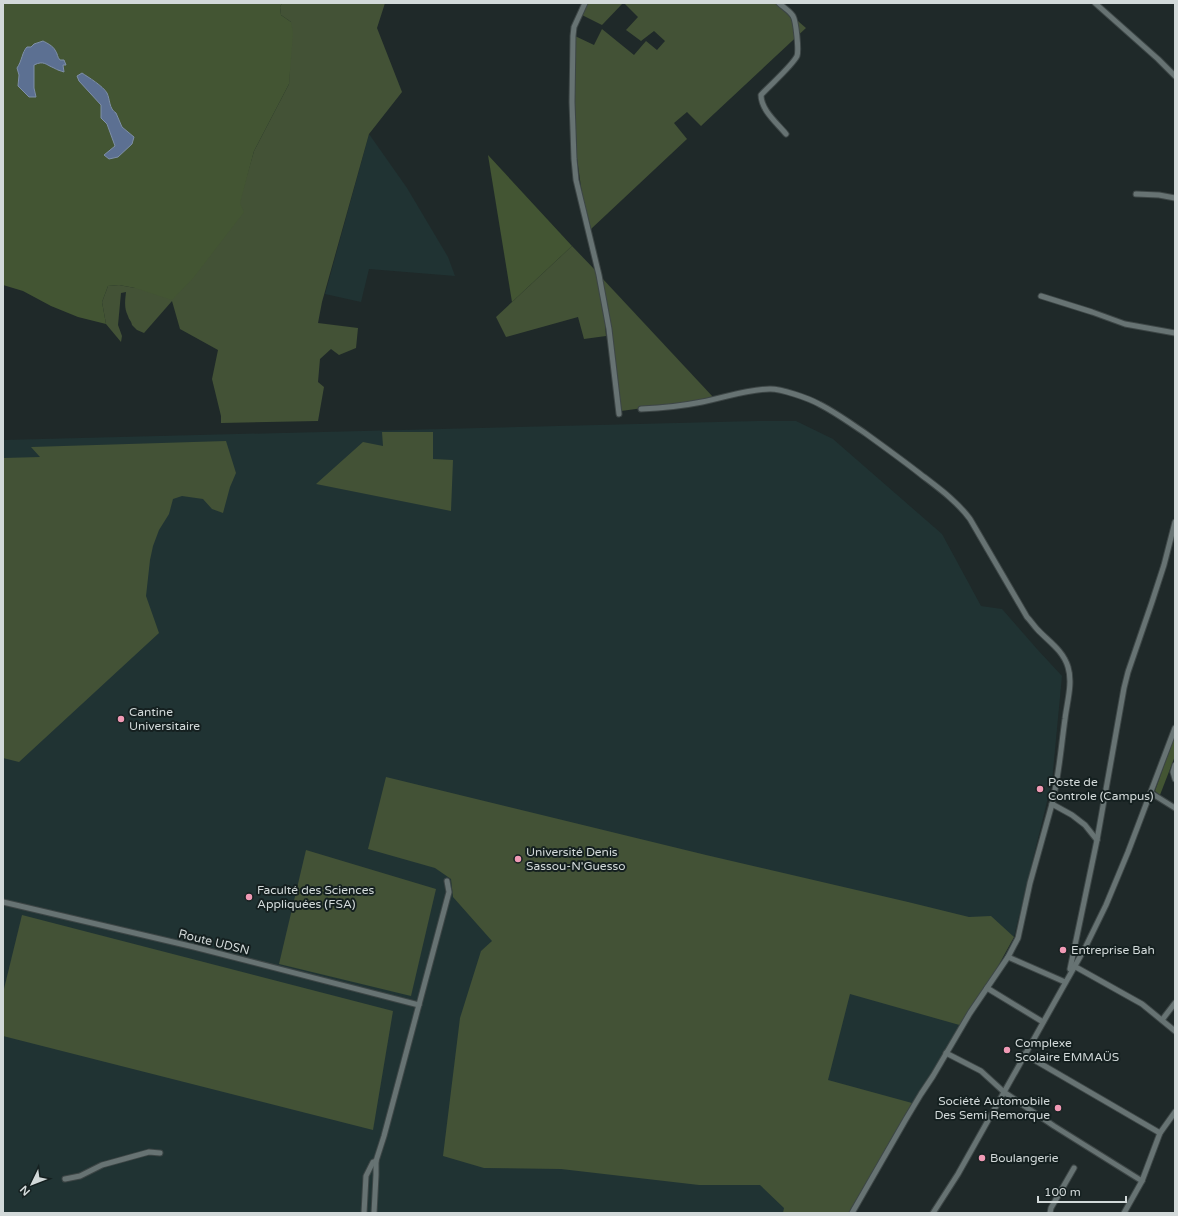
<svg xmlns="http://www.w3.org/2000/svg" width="1178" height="1216" font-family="'Varela Round',sans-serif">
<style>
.built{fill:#203333}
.green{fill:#435236}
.forest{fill:#435533;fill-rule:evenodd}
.water{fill:#5c7092;stroke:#7f90a7}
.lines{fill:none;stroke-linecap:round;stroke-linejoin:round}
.minor-casing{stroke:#3d4646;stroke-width:7}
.minor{stroke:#677373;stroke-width:5}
.poi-dot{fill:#f09ab5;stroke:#152020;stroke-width:1.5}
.labels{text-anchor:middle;stroke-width:4;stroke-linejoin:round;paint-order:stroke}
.poi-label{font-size:12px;fill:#d2d9d9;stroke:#152020;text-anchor:start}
.street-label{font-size:12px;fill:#d2d9d9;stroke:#152020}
</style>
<rect width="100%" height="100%" fill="#1f2929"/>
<g class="built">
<path d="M369 134 407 188 448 257 455 276 369 269 361 302 325 294Z"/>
<path d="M757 421H796L833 439 942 534 981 606 1002 609 1037 649 1062 676 1052 781 1014 937 963 1026 850 1213H3V440Z"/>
</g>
<g class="green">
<path d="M282 3H385L377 28 402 92 369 134 322 302 318 323 358 328 356 348 339 355 331 349 320 359 318 382 324 387 318 421 221 423V416L212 379 218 350 180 329 172 301 144 333 137 330 132 325C131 320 129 320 128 316 124 308 125 301 126 292L121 293 118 325 122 336 121 342 106 324 102 302 108 286 119 285 135 288 239 203 254 151 289 84 291 22 281 15 280 7Z"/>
<path d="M588 3H623L602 25 582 15Z"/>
<path d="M624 3H777L806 28 701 126 687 112 674 123 687 139 591 229 582 194 577 158 575 109V36L594 45 602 29 634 55 646 41 657 50 665 41 654 31 641 41 626 30 638 17Z"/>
<path d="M572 246 596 271 603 300 606 336 584 339 578 317 506 337 496 317Z"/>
<path d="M601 277 713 397 702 400 621 411Z"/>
<path d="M382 432H433V459L453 460 451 511 316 484 363 442 383 446Z"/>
<path d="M226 441 236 473 230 487 223 513 212 509 203 499 182 496 173 499 169 514 159 530 153 546 150 560 146 596 159 633 19 762 3 758V458L40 457 31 447Z"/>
<path d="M386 777 706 855 908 902 969 917 991 916 1014 937 985 990 963 1026 850 994 828 1080 912 1103 849 1213H783L784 1208 760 1185H699L561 1169 484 1168 443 1156 460 1018 481 951 492 941 453 897 451 879 435 868 368 849Z"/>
<path d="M306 850 436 889 411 996 279 964Z"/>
<path d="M22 915 393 1011 373 1130 3 1036V993Z"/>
</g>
<g class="forest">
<path d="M3 3H282L280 7 281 15 291 22 293 33 289 84 254 151 240 203 244 212 194 277 172 300 135 288 119 285 108 286 102 302 106 324 78 317 51 306 23 291 3 285ZM43 41 56 51 57 58 66 65H63L64 71C61 70 57 70 54 68 46 65 43 60 34 65V88L36 97 18 86 19 75 17 68 22 61 24 50 31 48 34 44ZM82 73C88 77 103 86 107 93 110 99 109 109 116 113L122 127 134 137 115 146 107 124 101 118V105L95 98Z"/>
<path d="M488 155 572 246 512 302Z"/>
<path d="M1175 735V756L1160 795 1155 791Z"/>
</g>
<g class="water">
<path d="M43 41C47 43 53 46 55 50 58 54 57 57 60 60H64L66 65H63L64 72C61 71 57 70 54 68 46 65 44 60 34 65V88L36 97H29L18 86 19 75 17 68C22 61 22 52 27 47H31L34 44Z"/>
<path d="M82 73C88 77 103 86 107 93 110 99 109 109 116 113L122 127 134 137 132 144 118 157 109 159 104 155 115 146 107 124 101 118V105L79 81 77 76Z"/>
</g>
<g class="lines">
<g class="minor-casing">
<g id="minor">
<path d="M585 3 574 27 573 36 572 102 574 159 576 180 599 275 609 329 619 414"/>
<path d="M779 3C783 7 790 11 793 16 796 21 799 50 797 56 792 66 770 85 761 95 761 110 777 123 786 134"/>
<path d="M1095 3 1158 59 1175 76"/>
<path d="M1136 194 1159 195 1175 198"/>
<path d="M1041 296 1092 312 1125 324 1175 333"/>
<path d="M641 409C662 408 682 406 702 402 724 398 746 389 770 389 782 389 808 398 819 404 835 412 850 423 865 433 883 446 901 459 919 473 937 487 956 500 970 519L1027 617C1031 621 1034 626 1037 629 1048 641 1063 650 1068 667 1073 683 1067 702 1065 719 1061 747 1059 776 1052 804L1072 815 1085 825 1097 840"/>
<path d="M1175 765 1173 772 1175 779"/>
<path d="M1151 793 1175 808"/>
<path d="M3 902 194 947 419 1005"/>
<path d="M1008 957 1065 982"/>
<path d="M1074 966 1142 1004 1175 1031"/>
<path d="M1070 969 1097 840 1124 688 1128 672 1152 602 1164 565 1175 522"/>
<path d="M987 988 1043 1022"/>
<path d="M1162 1020 1175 1003"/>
<path d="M946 1053 981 1071 1004 1092 1054 1126 1142 1181"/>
<path d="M1024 1054 1160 1133"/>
<path d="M65 1179 80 1176 102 1165 149 1152 160 1153"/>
<path d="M364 1213 366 1176 373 1162 376 1161"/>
<path d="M374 1213 376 1175V1161L384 1136 449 892 447 881"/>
<path d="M852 1213 906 1119 921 1094 933 1076 970 1013 1008 957 1018 938 1030 883 1052 804"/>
<path d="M933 1213 958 1174 1085 948 1106 905 1128 852 1175 728"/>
<path d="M1050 1213 1051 1208 1074 1168"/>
<path d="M1124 1213 1142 1181 1160 1133 1175 1112"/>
</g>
</g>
<use href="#minor" class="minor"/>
</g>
<g class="poi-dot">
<circle cx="121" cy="719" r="4"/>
<circle cx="1040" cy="789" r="4"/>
<circle cx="518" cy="859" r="4"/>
<circle cx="249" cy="897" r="4"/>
<circle cx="1063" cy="950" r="4"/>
<circle cx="1007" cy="1050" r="4"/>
<circle cx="1058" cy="1108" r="4"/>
<circle cx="982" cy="1158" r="4"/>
</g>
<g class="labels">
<g class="poi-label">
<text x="129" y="716">Cantine<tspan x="129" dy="14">Universitaire</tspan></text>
<text x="1048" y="786">Poste de<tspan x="1048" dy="14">Controle (Campus)</tspan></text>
<text x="526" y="856">Université Denis<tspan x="526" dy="14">Sassou-N'Guesso</tspan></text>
<text x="257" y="894">Faculté des Sciences<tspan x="257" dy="14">Appliquées (FSA)</tspan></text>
<text x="1071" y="954">Entreprise Bah</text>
<text x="1015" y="1047">Complexe<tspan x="1015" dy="14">Scolaire EMMAÜS</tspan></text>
<text x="1050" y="1105" text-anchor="end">Société Automobile<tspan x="1050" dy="14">Des Semi Remorque</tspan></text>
<text x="990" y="1162">Boulangerie</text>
</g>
<g class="street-label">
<text transform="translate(214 942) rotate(14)" y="4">Route UDSN</text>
</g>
</g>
<rect width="1178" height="1216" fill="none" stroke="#d2d9d9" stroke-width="8"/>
<g transform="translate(32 1184) rotate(227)" stroke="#152020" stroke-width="3" paint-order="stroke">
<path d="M0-3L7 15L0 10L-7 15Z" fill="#d2d9d9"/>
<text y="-6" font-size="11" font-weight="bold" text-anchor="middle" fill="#d2d9d9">N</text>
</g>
<path d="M1038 1196v6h88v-6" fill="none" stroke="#d2d9d9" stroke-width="2"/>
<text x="1044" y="1196" font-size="12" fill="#d2d9d9" stroke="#152020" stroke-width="3" paint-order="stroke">100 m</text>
</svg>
